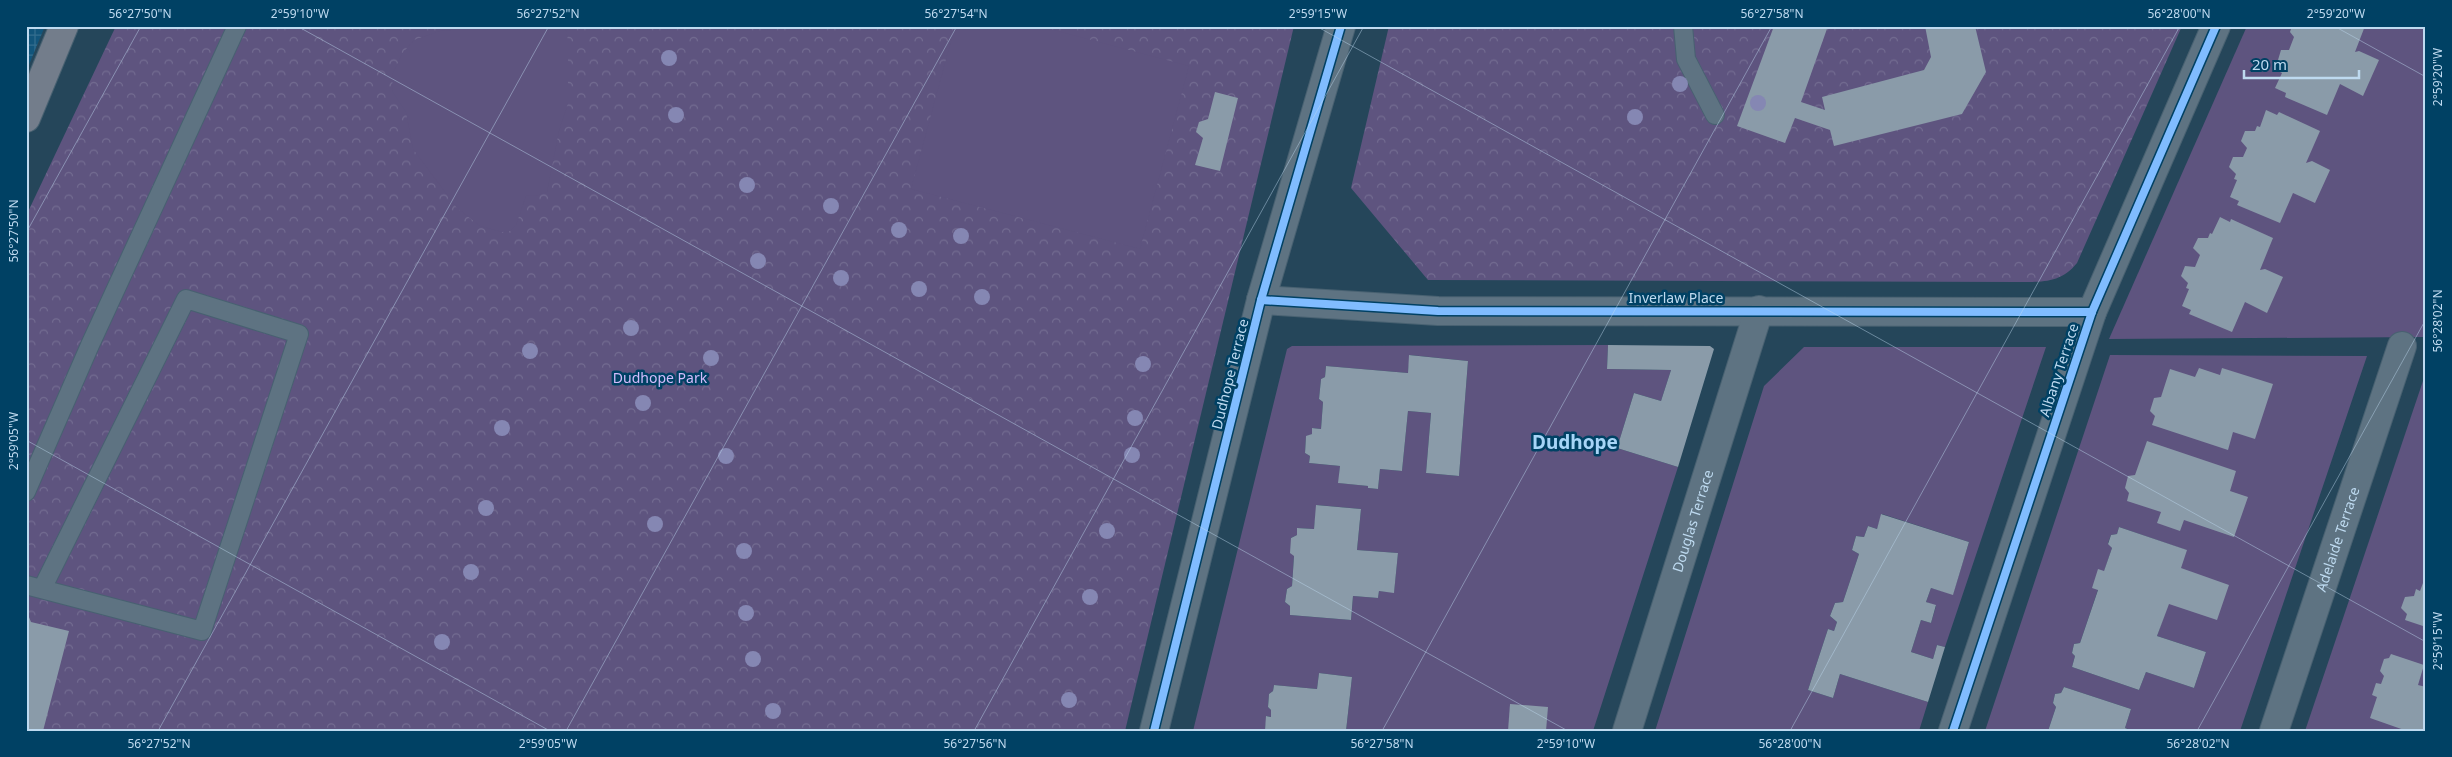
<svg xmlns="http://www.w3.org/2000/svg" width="2452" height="757" font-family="'Noto Sans',sans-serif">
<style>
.industrial{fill:url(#industrial-grid)}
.park{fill:url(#park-crowns)}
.garden{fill:#5e547f;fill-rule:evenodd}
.building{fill:#8a9ba9}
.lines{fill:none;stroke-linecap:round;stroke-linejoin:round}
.service-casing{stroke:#486171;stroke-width:20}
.minor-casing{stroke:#486171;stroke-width:30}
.tertiary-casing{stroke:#486171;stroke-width:30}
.primary-casing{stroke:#486171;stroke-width:30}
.service{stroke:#5e7382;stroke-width:18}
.minor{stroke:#5e7382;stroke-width:28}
.tertiary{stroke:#5e7382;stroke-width:28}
.primary{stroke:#737d8b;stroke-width:28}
.cycleway-casing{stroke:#004164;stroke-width:11}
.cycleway{stroke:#80bcff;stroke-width:8}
.tree{fill:#8587b3}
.ticks{fill:none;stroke:#bedaf0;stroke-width:1;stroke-opacity:0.45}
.labels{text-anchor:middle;stroke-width:5;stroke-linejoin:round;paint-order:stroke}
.street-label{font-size:14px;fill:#bedaf0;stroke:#004164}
.park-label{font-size:14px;fill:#d3bcfc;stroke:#004164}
.district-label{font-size:19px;font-weight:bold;fill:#a7d5f7;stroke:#004164}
.neatline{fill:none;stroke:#bedaf0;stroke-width:2}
.ticks-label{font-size:12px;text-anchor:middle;fill:#bedaf0}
</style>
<defs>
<pattern id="industrial-grid" width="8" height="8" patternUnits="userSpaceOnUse" patternTransform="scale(1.25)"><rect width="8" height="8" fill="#12557b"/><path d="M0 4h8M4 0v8" fill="none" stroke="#336d8e"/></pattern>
<pattern id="park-crowns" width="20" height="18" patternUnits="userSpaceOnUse" patternTransform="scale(1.25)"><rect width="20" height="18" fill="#5e547f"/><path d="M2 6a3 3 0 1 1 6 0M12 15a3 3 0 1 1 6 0" fill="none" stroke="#736c91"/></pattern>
</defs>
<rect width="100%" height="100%" fill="#25465a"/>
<path class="industrial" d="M26 26H45L26 72Z"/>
<g class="park">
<path d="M116 26H1294L1125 731H26V216Z"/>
<path d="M1389 26H2182L2077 263C2061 283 2042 282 2019 282L1428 280 1351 188Z"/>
</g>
<g class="garden">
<path d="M455 26H565L568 40V103L559 131 547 192 539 195 526 196 516 225 510 231 502 232 480 226 457 208 413 149 406 112 392 91 393 73 402 54 414 40 440 31 451 30Z"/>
<path d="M955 26H1039L1189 66 1140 249 911 189Z"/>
<path d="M2247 26H2426V337L2109 339Z"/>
<path d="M1608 345 1607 369 1671 370 1661 401 1634 393 1617 448 1678 467 1593 731H1346L1352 677 1319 673 1317 689 1274 685 1273 691 1269 694 1268 707 1271 710V717L1267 716 1265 730 1269 731H1193L1287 349 1292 346ZM1410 355 1468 361 1459 476 1426 473 1431 413 1408 411 1402 471 1380 469 1378 489 1368 488V486L1339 483 1340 466 1309 463 1310 456 1305 453 1306 437 1312 434V428L1321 429 1323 402 1319 399 1321 379 1325 377 1326 366 1408 373ZM1317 505 1361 509 1357 550 1398 553 1394 592 1379 591 1378 598 1353 596 1351 620 1290 615V606L1285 602 1287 589 1292 586 1294 556 1291 538 1297 535V528L1314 529Z"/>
<path d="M1804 347H2046L1945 647 1937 645 1933 659 1911 652 1921 620 1931 623 1936 606 1926 602 1931 588 1953 594 1969 542 1882 514 1877 529 1868 526 1864 537 1856 536 1852 550 1859 554 1843 602 1835 603 1830 616 1837 622 1834 631 1828 629 1808 690 1833 698 1840 674 1928 702 1919 731H1655L1764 386Z"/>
<path d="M2110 355 2367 356 2240 731H2134L2125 728 2131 709 2064 687 2061 693 2055 694 2053 703 2056 707 2048 731H1985ZM2119 527 2186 550 2157 636 2206 652 2194 688 2146 672 2139 690 2072 667 2075 656 2072 653 2074 644 2080 643 2112 548 2108 543 2111 535 2117 534Z"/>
<path d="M2426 372V731H2305Z"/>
</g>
<g class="building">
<path d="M1774 26H1828L1801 102 1825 110 1822 97 1924 70 1931 57 1925 26H1975L1986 72 1962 114 1834 146 1830 130 1795 118 1785 143 1737 126Z"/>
<path d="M2292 26H2365L2355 52 2359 51 2379 60 2363 96 2340 84 2327 115 2285 97 2286 93 2275 88 2282 73 2280 72 2282 66 2278 60 2281 50H2289L2294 37 2290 32Z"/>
<path d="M1215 92 1238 98 1220 171 1195 165 1203 138 1196 132 1199 122 1208 119Z"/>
<path d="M2266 110 2277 115 2279 112 2320 131 2306 163 2312 161 2330 170 2315 203 2293 193 2280 223 2237 205 2239 201 2230 197 2237 180 2234 179 2236 174 2229 167 2233 157H2243L2247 148 2241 141 2245 131H2255L2257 126 2260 127Z"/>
<path d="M2220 217 2230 222 2231 219 2273 238 2260 270 2265 269 2283 277 2267 313 2245 302 2232 332 2189 314 2191 310 2182 306 2189 289 2186 288 2188 283 2181 276 2185 266 2195 267 2200 255 2193 248 2198 238H2208L2210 233 2212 234Z"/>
<path d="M1608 345 1710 346 1714 349 1678 467 1617 448 1634 393 1661 401 1671 370 1607 369Z"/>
<path d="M1409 355 1468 361 1459 476 1426 473 1431 413 1408 411 1402 471 1380 469 1378 489 1368 488V486L1338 483 1340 466 1309 463 1310 456 1305 453 1306 436 1312 434V428L1321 429 1323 402 1319 399 1321 379 1325 377 1326 366 1408 373Z"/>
<path d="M2199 368 2220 375 2222 368 2273 384 2255 439 2233 432 2228 450 2152 425 2155 416 2150 411 2154 398 2161 397 2170 369 2195 377Z"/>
<path d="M2147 441 2236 471 2230 491 2248 497 2234 537 2184 520 2180 531 2157 523 2161 512 2127 501 2129 493 2125 488 2128 476 2135 475Z"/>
<path d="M1316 505 1361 509 1357 550 1398 553 1394 593 1379 591 1378 598 1353 596 1351 620 1290 615V606L1285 602 1287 589 1292 586 1294 556 1290 553 1291 538 1297 535V528L1314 529Z"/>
<path d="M1881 514 1969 542 1953 595 1931 588 1926 602 1936 605 1931 623 1921 620 1911 652 1933 659 1937 645 1945 647 1928 702 1840 674 1833 698 1808 690 1828 629 1834 631 1837 622 1830 616 1835 603 1843 602 1859 554 1852 550 1856 536 1864 537 1868 526 1877 529Z"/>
<path d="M2119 527 2187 550 2181 568 2229 585 2217 620 2169 604 2157 636 2206 652 2194 688 2146 672 2139 690 2072 667 2075 656 2072 653 2074 644 2080 643 2098 590 2092 588 2098 569 2104 571 2112 548 2108 544 2111 535 2117 534Z"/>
<path d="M2426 575V627L2405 620 2407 614 2401 608 2405 597 2414 596 2416 589 2420 591Z"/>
<path d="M26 610 31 622 69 631 43 731H26Z"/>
<path d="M2391 654 2424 665 2418 685 2426 687V731H2407L2370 718 2377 697 2372 695 2376 683 2381 684 2384 676 2380 671 2384 659 2389 658Z"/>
<path d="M1319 673 1352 677 1346 731 1265 730 1266 716 1271 717V710L1268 707 1269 694 1273 691 1274 685 1317 689Z"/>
<path d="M2064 687 2131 709 2125 728 2133 731H2048L2056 707 2053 703 2055 694 2061 693Z"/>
<path d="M1510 704 1548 707 1546 731H1508Z"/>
</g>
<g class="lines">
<g class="service-casing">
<g id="service">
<path d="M1683 26 1686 59 1715 115"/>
<path d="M26 492 90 345 237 26"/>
<path d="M26 585 202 631 299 334 186 299 42 589"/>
</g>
</g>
<g class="minor-casing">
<g id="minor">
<path d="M1261 300 1438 311 2092 312"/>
<path id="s1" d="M1627 731 1759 310"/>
<path d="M1953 731 2092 312 2216 26"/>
<path id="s2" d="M2274 731 2402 346"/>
</g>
</g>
<g class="tertiary-casing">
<path id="tertiary" d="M1154 731 1261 300 1341 26"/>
</g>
<g class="primary-casing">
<path id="primary" d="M26 118 64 26"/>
</g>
<use href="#service" class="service"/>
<use href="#minor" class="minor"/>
<use href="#tertiary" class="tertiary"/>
<use href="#primary" class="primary"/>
<g class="cycleway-casing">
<g id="cycleway">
<path d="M1261 300 1438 311 2092 312"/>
<path d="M1154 731 1261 300 1341 26"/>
<path d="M1953 731 2092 312 2216 26"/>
</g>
</g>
<use href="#cycleway" class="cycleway"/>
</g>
<g class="tree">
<circle cx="669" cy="58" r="8"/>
<circle cx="1680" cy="84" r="8"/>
<circle cx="1758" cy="103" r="8"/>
<circle cx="676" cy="115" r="8"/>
<circle cx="1635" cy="117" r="8"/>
<circle cx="747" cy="185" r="8"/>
<circle cx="831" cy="206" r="8"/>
<circle cx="899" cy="230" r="8"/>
<circle cx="961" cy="236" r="8"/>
<circle cx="758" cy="261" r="8"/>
<circle cx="841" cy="278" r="8"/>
<circle cx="919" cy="289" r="8"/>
<circle cx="982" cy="297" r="8"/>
<circle cx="631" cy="328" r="8"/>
<circle cx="530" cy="351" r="8"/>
<circle cx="711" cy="358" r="8"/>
<circle cx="1143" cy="364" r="8"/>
<circle cx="643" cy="403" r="8"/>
<circle cx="1135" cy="418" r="8"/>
<circle cx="502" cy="428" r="8"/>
<circle cx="1132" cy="455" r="8"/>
<circle cx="726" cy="456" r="8"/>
<circle cx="486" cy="508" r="8"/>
<circle cx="655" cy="524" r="8"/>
<circle cx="1107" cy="531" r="8"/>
<circle cx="744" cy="551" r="8"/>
<circle cx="471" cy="572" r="8"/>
<circle cx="1090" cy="597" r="8"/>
<circle cx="746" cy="613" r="8"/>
<circle cx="442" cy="642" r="8"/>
<circle cx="753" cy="659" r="8"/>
<circle cx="1069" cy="700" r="8"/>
<circle cx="773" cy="711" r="8"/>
</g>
<path class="ticks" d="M297 26 1568 731M1316 26 2426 642M2334 26 2426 77M26 233 141 26M26 440 550 731M158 731 549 26M566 731 957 26M974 731 1364 26M1382 731 1772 26M1790 731 2180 26M2197 731 2426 319"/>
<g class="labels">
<g class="street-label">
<text x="1676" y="303">Inverlaw Place</text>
<text transform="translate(2059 370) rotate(-72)" y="5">Albany Terrace</text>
<text transform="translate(1230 374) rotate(-76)" y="5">Dudhope Terrace</text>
<text dy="5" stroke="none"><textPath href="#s1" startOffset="220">Douglas Terrace</textPath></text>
<text dy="5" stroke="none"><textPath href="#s2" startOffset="202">Adelaide Terrace</textPath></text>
</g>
<g class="park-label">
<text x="660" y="383">Dudhope Park</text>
</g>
<g class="district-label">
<text x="1575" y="449">Dudhope</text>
</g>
</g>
<rect width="2452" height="757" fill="none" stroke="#004164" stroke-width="55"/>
<path d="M2244 70v8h115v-8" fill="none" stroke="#bedaf0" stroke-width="2.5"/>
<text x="2252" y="70" font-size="15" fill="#bedaf0" stroke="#004164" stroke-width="4" paint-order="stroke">20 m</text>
<rect x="28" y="28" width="2396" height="702" class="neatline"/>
<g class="ticks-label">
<text x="140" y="18">56°27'50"N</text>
<text x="300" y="18">2°59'10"W</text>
<text x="548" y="18">56°27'52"N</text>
<text x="956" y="18">56°27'54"N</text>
<text x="1318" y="18">2°59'15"W</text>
<text x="1772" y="18">56°27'58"N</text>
<text x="2179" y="18">56°28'00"N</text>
<text x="2336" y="18">2°59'20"W</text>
<text transform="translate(2438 77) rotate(-90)" y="4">2°59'20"W</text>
<text transform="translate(14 231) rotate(-90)" y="4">56°27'50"N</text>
<text transform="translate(2438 321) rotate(-90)" y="4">56°28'02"N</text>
<text transform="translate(14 441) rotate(-90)" y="4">2°59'05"W</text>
<text transform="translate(2438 641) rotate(-90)" y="4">2°59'15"W</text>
<text x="159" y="748">56°27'52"N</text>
<text x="548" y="748">2°59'05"W</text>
<text x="975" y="748">56°27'56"N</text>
<text x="1382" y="748">56°27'58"N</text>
<text x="1566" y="748">2°59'10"W</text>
<text x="1790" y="748">56°28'00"N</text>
<text x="2198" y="748">56°28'02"N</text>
</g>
</svg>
